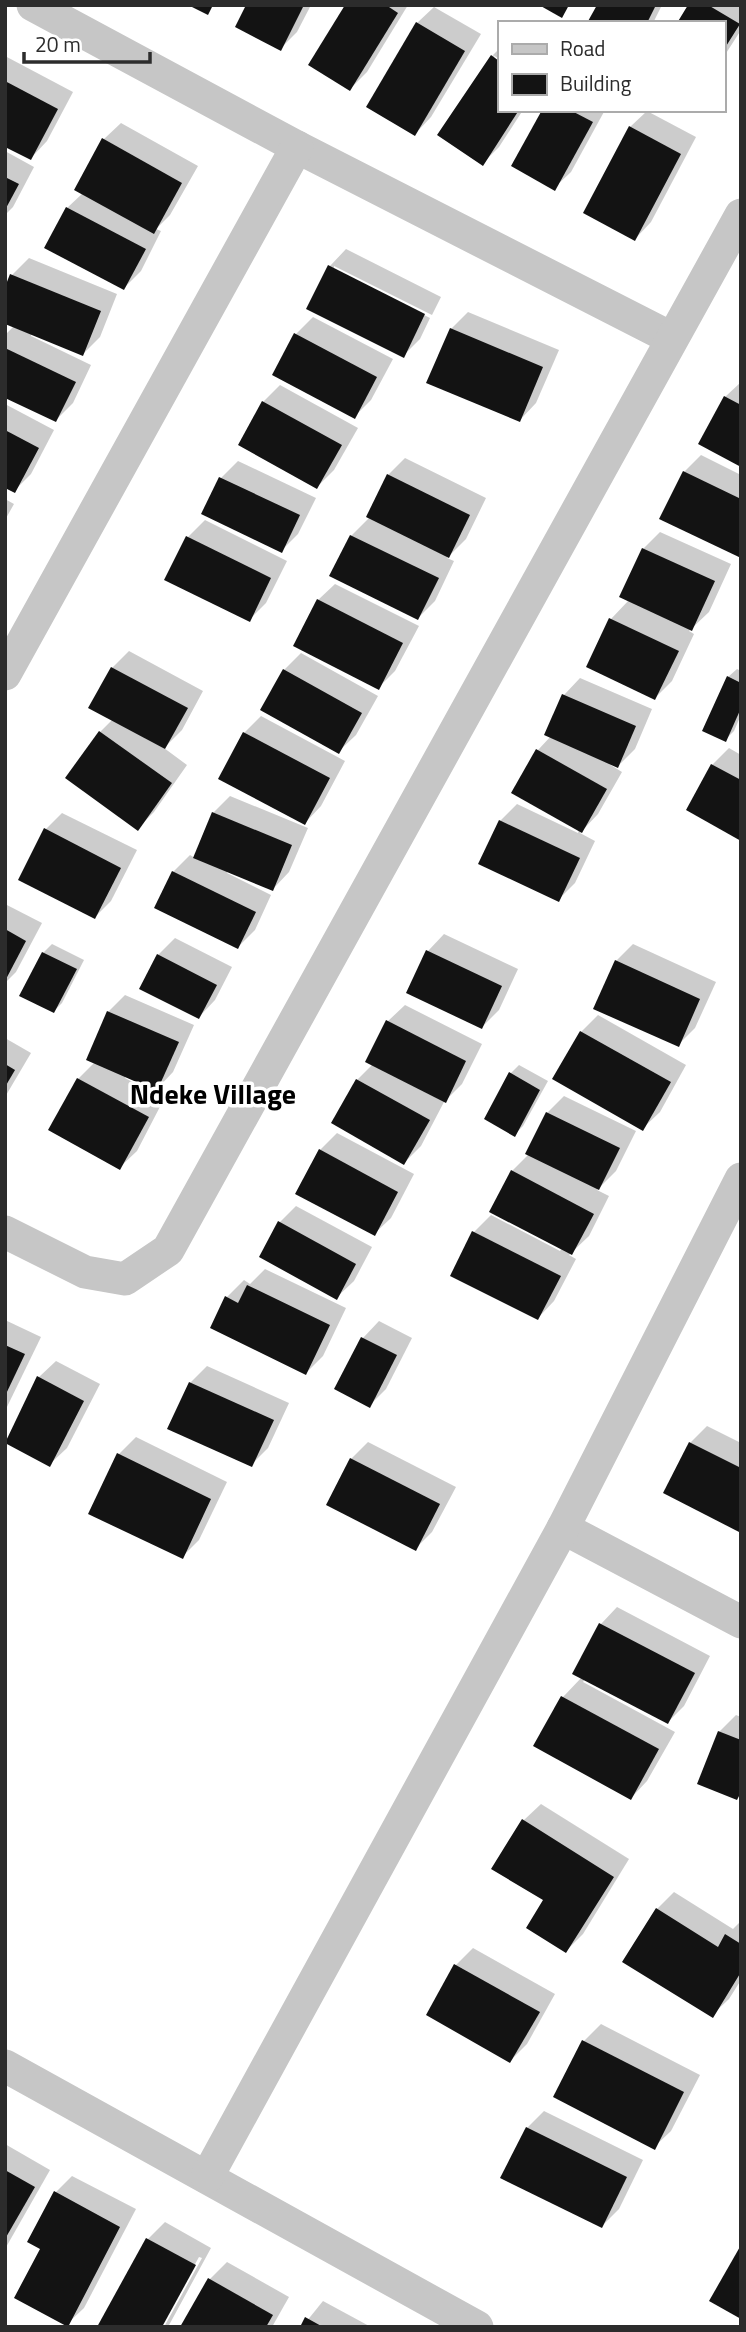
<svg xmlns="http://www.w3.org/2000/svg" width="746" height="2332" font-family="'Titillium Web',sans-serif">
<style>
.shadow{fill:#0003}
.building{fill:#131313}
.lines{fill:none;stroke-linecap:round;stroke-linejoin:round}
.street{stroke:#c6c6c6;stroke-width:33}
.labels{text-anchor:middle;stroke-width:7;stroke-linejoin:round;paint-order:stroke}
.district-label{font-size:28px;font-weight:bold;fill:#000;stroke:#fff}
</style>
<rect width="100%" height="100%" fill="#fff"/>
<g class="shadow">
<path d="M248 5H311L297 32 280 49Z"/>
<path d="M347 5H408L367 72 350 89Z"/>
<path d="M599 5H662L653 23H589Z"/>
<path d="M690 5H741V30L723 58V23Z"/>
<path d="M434 7 481 34 431 117 415 134 417 23Z"/>
<path d="M499 49V59L493 55Z"/>
<path d="M493 55 499 63V110H523L499 147 482 164 440 135Z"/>
<path d="M5 56 73 92 47 141 31 158 5 145Z"/>
<path d="M544 110H605L571 172 554 188Z"/>
<path d="M647 111 696 137 651 222 635 239 630 127Z"/>
<path d="M121 123 198 166 170 215 156 229 161 231 141 271 124 288 67 208 83 193 104 139Z"/>
<path d="M5 151 34 167 13 207 5 215Z"/>
<path d="M346 249 441 297 432 315 334 266V270L430 318 420 339 403 356 330 266Z"/>
<path d="M29 258 117 294 100 337 83 354 32 333 31 336 91 365 73 403 56 420 5 396V335L14 326 12 275Z"/>
<path d="M468 312 559 350 536 403 520 420 451 329Z"/>
<path d="M313 317 393 359 371 400 354 417 296 334Z"/>
<path d="M741 382V465L725 397Z"/>
<path d="M280 385 358 428 334 470 317 487 263 402Z"/>
<path d="M5 404 54 430 31 474 14 491 5 486Z"/>
<path d="M701 455 741 475V556L684 472Z"/>
<path d="M405 458 486 498 466 539 447 558 454 561 435 601 418 618 351 536 370 517 388 475Z"/>
<path d="M238 461 316 498 298 534 281 551 203 513 221 478Z"/>
<path d="M5 499 14 504 5 520Z"/>
<path d="M205 520 287 561 266 603 249 620 188 537Z"/>
<path d="M660 532 731 564 709 612 689 631 694 634 672 681 655 698 611 619 629 600 643 549Z"/>
<path d="M335 584 419 626 395 671 378 688 318 600Z"/>
<path d="M129 651 203 691 182 730 164 748 187 765 154 812 138 828 100 732 113 719 91 707 112 668Z"/>
<path d="M301 653 378 696 356 735 339 751 284 670Z"/>
<path d="M737 669 741 671V715L734 731 725 740 728 677Z"/>
<path d="M580 678 652 709 635 749 618 766 609 764 622 772 598 814 580 833 595 841 575 883 558 900 500 821 517 804 578 833 579 830 513 792 538 750 551 736 546 734 564 695Z"/>
<path d="M261 716 345 761 321 806 305 823 244 733Z"/>
<path d="M729 748 741 755V839L712 765Z"/>
<path d="M230 796 308 828 289 872 273 889 228 871 227 873 271 895 255 930 238 947 173 872 190 855 195 858 213 813Z"/>
<path d="M62 813 137 850 111 901 95 917 46 829Z"/>
<path d="M5 904 42 923 16 972 5 983Z"/>
<path d="M444 934 518 969 499 1010 482 1027 428 951Z"/>
<path d="M175 938 232 967 215 1000 199 1017 158 955Z"/>
<path d="M52 944 84 960 62 1003 54 1011 43 953Z"/>
<path d="M633 944 716 982 695 1028 678 1045 616 961Z"/>
<path d="M125 995 194 1025 173 1072 157 1089 126 1075 125 1078 164 1099 137 1151 120 1167 78 1079 95 1062 108 1012Z"/>
<path d="M405 1005 482 1044 462 1084 444 1102 421 1146 404 1163 333 1123 357 1080 373 1064 388 1021Z"/>
<path d="M598 1015 686 1065 660 1112 643 1128 555 1078 581 1032Z"/>
<path d="M5 1038 31 1053 5 1097Z"/>
<path d="M519 1065 548 1081 523 1126 515 1134 511 1073Z"/>
<path d="M564 1096 636 1131 616 1171 597 1190 609 1196 589 1236 569 1255 576 1259 554 1301 538 1318 452 1276 474 1232 491 1215 560 1251 562 1248 512 1171 529 1154 547 1113Z"/>
<path d="M337 1133 414 1174 391 1218 374 1234 320 1150Z"/>
<path d="M296 1206 372 1247 354 1281 337 1297 279 1223Z"/>
<path d="M265 1269 346 1308 323 1356 306 1373 227 1297 244 1280 250 1284Z"/>
<path d="M5 1320 41 1337 5 1411Z"/>
<path d="M379 1321 412 1338 386 1389 370 1405 363 1338Z"/>
<path d="M56 1361 100 1384 67 1448 50 1464 6 1441 39 1377Z"/>
<path d="M207 1366 289 1403 268 1448 251 1465 190 1383Z"/>
<path d="M707 1426 741 1443V1531L690 1443Z"/>
<path d="M136 1437 227 1482 199 1540 182 1557 119 1454Z"/>
<path d="M368 1442 456 1487 432 1532 415 1549 351 1459Z"/>
<path d="M617 1607 710 1656 684 1706 668 1722 585 1679 583 1682 675 1732 647 1781 631 1798 536 1745 563 1697 582 1677 575 1673 601 1624Z"/>
<path d="M736 1715 741 1717V1794L737 1798 719 1732Z"/>
<path d="M541 1804 629 1859 583 1934 566 1951 545 1900 524 1820Z"/>
<path d="M674 1892 733 1929 741 1921V1980L729 1999 712 2015 657 1909Z"/>
<path d="M473 1948 555 1994 527 2044 510 2061 428 2015 456 1965Z"/>
<path d="M601 2024 700 2075 671 2131 654 2147 555 2096 584 2041Z"/>
<path d="M544 2111 643 2160 619 2209 602 2226 527 2128Z"/>
<path d="M5 2144 50 2170 5 2249Z"/>
<path d="M72 2176 136 2209 84 2308 67 2324 56 2192Z"/>
<path d="M165 2222 211 2248 168 2327H164L202 2258 199 2257 160 2327H99L148 2239Z"/>
<path d="M227 2262 289 2297 272 2327H182L210 2279Z"/>
<path d="M323 2301 371 2327H302Z"/>
</g>
<g class="building">
<path d="M188 5H213L208 15Z"/>
<path d="M246 5H304L281 51 235 27Z"/>
<path d="M345 5H386L398 13 350 91 308 65Z"/>
<path d="M539 5H569L562 18Z"/>
<path d="M597 5H656L647 23H587Z"/>
<path d="M688 5H708L740 24 723 51V23H677Z"/>
<path d="M416 22 465 51 415 136 366 107Z"/>
<path d="M491 55 499 61V110H519L483 166 437 135Z"/>
<path d="M5 81 58 109 31 160 5 147Z"/>
<path d="M542 110H570L593 122 555 191 511 166Z"/>
<path d="M629 126 681 154 635 241 583 213Z"/>
<path d="M102 138 182 183 154 234 74 190Z"/>
<path d="M5 177 19 184 5 210Z"/>
<path d="M66 207 146 249 124 290 44 248Z"/>
<path d="M328 265 425 314 404 358 306 309Z"/>
<path d="M10 274 101 311 83 356 5 324V287Z"/>
<path d="M450 328 543 367 520 422 426 383Z"/>
<path d="M294 333 377 377 355 419 272 375Z"/>
<path d="M5 348 76 382 56 422 5 398Z"/>
<path d="M724 396 741 405V467L698 444Z"/>
<path d="M262 401 342 445 317 489 238 445Z"/>
<path d="M5 430 39 448 15 493 5 488Z"/>
<path d="M683 471 741 499V558L659 519Z"/>
<path d="M387 474 470 515 449 558 366 517Z"/>
<path d="M219 477 300 515 282 553 201 514Z"/>
<path d="M350 535 439 578 418 620 329 576Z"/>
<path d="M186 536 271 578 250 622 164 580Z"/>
<path d="M642 548 715 581 692 631 619 597Z"/>
<path d="M317 599 403 643 379 690 293 646Z"/>
<path d="M609 618 679 651 655 700 586 667Z"/>
<path d="M111 667 188 708 165 749 88 708Z"/>
<path d="M283 669 362 713 339 754 260 710Z"/>
<path d="M727 676 741 683V708L726 742 702 731Z"/>
<path d="M562 694 636 726 618 768 544 735Z"/>
<path d="M99 731 172 783 138 831 65 778Z"/>
<path d="M243 732 330 778 305 825 218 779Z"/>
<path d="M536 749 607 789 582 833 511 793Z"/>
<path d="M711 764 741 780V841L686 810Z"/>
<path d="M212 812 292 845 273 891 193 858Z"/>
<path d="M499 820 580 858 559 902 478 864Z"/>
<path d="M44 828 121 868 95 919 18 880Z"/>
<path d="M172 871 256 912 238 949 154 908Z"/>
<path d="M5 929 26 941 5 981Z"/>
<path d="M426 950 502 986 482 1029 406 993Z"/>
<path d="M42 952 77 969 54 1013 19 996Z"/>
<path d="M157 954 217 985 199 1019 139 989Z"/>
<path d="M615 960 700 999 679 1047 593 1009Z"/>
<path d="M107 1011 179 1042 157 1091 86 1060Z"/>
<path d="M386 1020 466 1061 446 1103 365 1062Z"/>
<path d="M580 1031 671 1082 643 1131 552 1079Z"/>
<path d="M5 1064 15 1070 5 1087Z"/>
<path d="M509 1072 540 1090 515 1137 484 1119Z"/>
<path d="M77 1078 149 1117 120 1170 48 1130Z"/>
<path d="M356 1079 430 1120 404 1165 331 1123Z"/>
<path d="M546 1112 620 1148 599 1190 525 1154Z"/>
<path d="M319 1149 398 1192 375 1236 295 1194Z"/>
<path d="M511 1170 594 1214 572 1255 489 1212Z"/>
<path d="M278 1221 356 1264 337 1300 259 1257Z"/>
<path d="M472 1231 561 1276 538 1320 450 1276Z"/>
<path d="M247 1285 330 1325 306 1375 210 1328 225 1296 238 1303Z"/>
<path d="M361 1337 397 1355 370 1408 334 1389Z"/>
<path d="M5 1345 25 1354 5 1396Z"/>
<path d="M37 1376 84 1401 50 1467 5 1443Z"/>
<path d="M189 1382 274 1420 252 1467 167 1429Z"/>
<path d="M689 1442 741 1468V1533L663 1493Z"/>
<path d="M117 1453 211 1499 183 1559 88 1514Z"/>
<path d="M350 1458 440 1504 416 1551 326 1505Z"/>
<path d="M599 1623 695 1673 668 1724 572 1674Z"/>
<path d="M561 1696 659 1749 631 1800 533 1746Z"/>
<path d="M718 1731 741 1740V1792L737 1800 697 1784Z"/>
<path d="M522 1819 614 1877 566 1953 526 1928 543 1900 491 1869Z"/>
<path d="M656 1908 718 1947 725 1934 741 1944V1972L713 2018 622 1962Z"/>
<path d="M454 1964 540 2012 510 2063 426 2015Z"/>
<path d="M582 2040 684 2092 655 2150 553 2097Z"/>
<path d="M526 2127 627 2177 602 2228 500 2178Z"/>
<path d="M5 2170 35 2187 5 2239Z"/>
<path d="M54 2191 120 2227 68 2327 14 2298 40 2249 27 2242Z"/>
<path d="M146 2238 196 2265 162 2327H97Z"/>
<path d="M741 2245V2319L709 2301Z"/>
<path d="M208 2278 273 2315 266 2327H180Z"/>
<path d="M305 2317 323 2327H300Z"/>
</g>
<g class="lines">
<g class="street">
<path d="M33 5 297 147 671 338"/>
<path d="M5 674 297 147"/>
<path d="M5 1232 85 1272 125 1279 168 1250 741 215"/>
<path d="M563 1528 741 1622"/>
<path d="M5 2066 477 2327"/>
<path d="M207 2177 563 1528 741 1179"/>
</g>
</g>
<g class="labels">
<g class="district-label">
<text x="213" y="1104">Ndeke Village</text>
</g>
</g>
<rect width="746" height="2332" fill="none" stroke="#2c2c2c" stroke-width="14"/>
<rect x="498" y="21" width="228" height="91" fill="#ffffff" stroke="#ababab" stroke-width="2"/>
<rect x="512" y="44" width="35" height="10" fill="#c6c6c6" stroke="#ababab" stroke-width="2"/>
<text x="560" y="56" font-size="21" fill="#2c2c2c">Road</text>
<rect x="512" y="74" width="35" height="21" fill="#131313" stroke="#ababab" stroke-width="2"/>
<text x="560" y="91" font-size="21" fill="#2c2c2c">Building</text>
<path d="M24 52v10h126v-10" fill="none" stroke="#2c2c2c" stroke-width="3.5"/>
<text x="35" y="52" font-size="21" fill="#2c2c2c" stroke="#ffffff" stroke-width="5" paint-order="stroke">20 m</text>
</svg>
